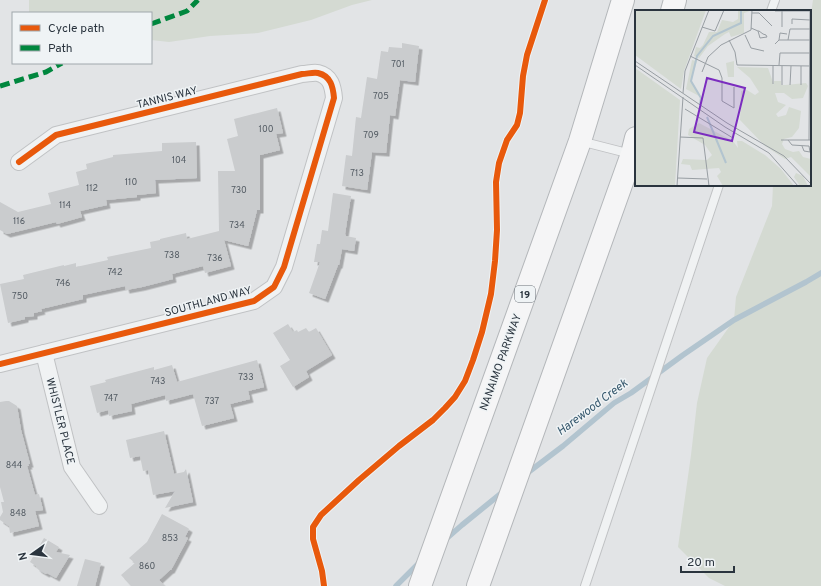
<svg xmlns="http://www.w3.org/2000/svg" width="821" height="586" font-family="Overpass,sans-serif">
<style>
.green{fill:#d4dad2}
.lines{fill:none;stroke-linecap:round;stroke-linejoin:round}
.stream{stroke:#b2c4cf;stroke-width:5.5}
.building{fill:#caccce;filter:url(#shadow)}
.service-casing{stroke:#c0c2c4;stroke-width:10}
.minor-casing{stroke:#c0c2c4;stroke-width:18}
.motorway-casing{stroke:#b4b7ba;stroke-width:24}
.service{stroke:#f0f2f3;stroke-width:8}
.minor{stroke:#f0f2f3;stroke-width:16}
.motorway{stroke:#f5f5f6;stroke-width:22}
.quiet{stroke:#00873e;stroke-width:5;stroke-dasharray:10 5;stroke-linecap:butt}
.cycleway-casing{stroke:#eff3f5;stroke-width:8}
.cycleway{stroke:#e8590c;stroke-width:6}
.labels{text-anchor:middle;stroke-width:3;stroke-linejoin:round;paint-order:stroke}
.number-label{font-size:9px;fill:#535b63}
.shield{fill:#eff3f5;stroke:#656d75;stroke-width:1}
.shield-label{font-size:10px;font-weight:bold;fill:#2a343e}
.street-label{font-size:11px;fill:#2a343e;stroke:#eff3f5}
.water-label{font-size:12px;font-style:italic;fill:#37596e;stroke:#eff3f5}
.inset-river{fill:none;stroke:#b2c4cf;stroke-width:2}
.inset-road{fill:none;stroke:#989ea3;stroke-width:1}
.view{fill:#7b2cbf;fill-opacity:0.15;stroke:#7b2cbf;stroke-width:2}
.inset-edge{fill:none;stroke:#2a343e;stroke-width:2}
</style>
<defs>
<filter id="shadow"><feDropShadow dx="3.5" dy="3.5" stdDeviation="0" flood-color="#0004"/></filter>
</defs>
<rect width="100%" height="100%" fill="#e2e4e6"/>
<g class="green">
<path d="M29 0H372L352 5 311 20 258 33 210 36 169 42 151 40V13H29Z"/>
<path d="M813 0H821V586H725L709 578 678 547 691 455 697 403 707 358 734 320 736 297 772 206 773 185H810V20Z"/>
</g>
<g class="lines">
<g class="stream">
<path d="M526 474 563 446 614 403 631 393 683 355 734 320 806 282 821 273"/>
<path d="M446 539 462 525 504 491"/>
<path d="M396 586 420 562"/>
</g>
</g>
<g class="building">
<path d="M402 43 419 46 415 82 400 80 395 116 390 115 386 153 372 152 367 190 342 186 346 155 352 156 356 117 361 118 367 77 377 79 381 51 388 52 389 47 402 48Z"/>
<path d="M277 108 283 133 276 134 280 150 260 155V210H257L248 246 224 240 231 266 205 273 203 266 172 274 173 279 142 287 126 290 125 286 83 295V299L41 309 42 311 34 313V316L25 317V319L8 323 0 284 24 279 23 275 64 265V266L76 263V267L108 260 107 257 151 248 150 242 160 240V239L186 233 187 239 219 231 218 171H235L227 139 238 136 234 119Z"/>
<path d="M196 142 197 178 155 180 156 193 137 195V197L106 200 107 205 80 211 82 217 57 224 56 222 7 234 0 230V202L18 212 51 204 48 193 79 185 76 172 87 169 86 164 113 157V155L162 151V143Z"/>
<path d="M333 193 351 196 345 234 346 236 356 238 354 251 342 249 339 265H338L325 299 309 293 320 262H314L317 244H320L322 230 328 231Z"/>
<path d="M288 324 293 332 297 330 298 332 306 328 309 332 316 328 332 355 306 371 309 377 293 387 280 366 290 360 273 333Z"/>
<path d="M257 360 264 387 248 391 250 399 230 404 234 418 202 426 193 394 166 401 165 395 131 404 132 411 109 416 108 410 97 413 90 386 106 382 105 380 154 367V370L172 365 177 382Z"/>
<path d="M6 401H9L17 406 21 430 30 464H28L29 466H27L35 495 39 494 43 510 35 511 39 526 10 533 9 526 0 520V517L3 512 1 502H4L0 487V402Z"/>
<path d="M164 431 174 474 184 472 186 469 193 502 165 508 175 491 153 495 148 470 143 471 140 456 130 458 126 440Z"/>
<path d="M162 514 188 528 189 529 185 537 188 538 171 570H170L159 580 165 586H131L121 575 135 563 129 558 147 542Z"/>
<path d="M44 538 59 547 56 552 70 555 56 578 47 573 46 574 39 570 36 567V566L30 562Z"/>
<path d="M85 559 101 563 95 586H77Z"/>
</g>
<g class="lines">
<g class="service-casing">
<g id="service">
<path d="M771 11 775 0"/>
<path d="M580 141 631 154"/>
<path d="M585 586 719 185"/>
</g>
</g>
<g class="minor-casing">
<g id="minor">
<path d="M44 353 72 467 99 506"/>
<path d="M0 364 254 301 274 287 284 267 334 98C333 87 331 76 318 73 313 72 307 74 302 74L56 135 19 162"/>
</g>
</g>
<g class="motorway-casing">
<g id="motorway">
<path d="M672 11 675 0"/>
<path d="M420 586 580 141 623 0"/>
<path d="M478 586 632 154 636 138"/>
</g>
</g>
<use href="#service" class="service"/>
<use href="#minor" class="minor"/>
<use href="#motorway" class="motorway"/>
<g class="quiet">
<path d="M151 24 187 11 198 0"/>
<path d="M0 86 46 72 62 63"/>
</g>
<g class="cycleway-casing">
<g id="cycleway">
<path d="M0 364 254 301 274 287 284 267 334 98C333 87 331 76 318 73 313 72 307 74 302 74L56 135 19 162"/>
<path d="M324 586 322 571 313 539V527L321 515 359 480 399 446 433 420 445 408 455 397 465 381 473 360 482 332 491 294 495 261 497 230 496 182 499 163 507 140 517 125 520 113 523 76 527 55 545 0"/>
</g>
</g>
<use href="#cycleway" class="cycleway"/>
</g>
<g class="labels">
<g class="number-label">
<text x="398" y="67">701</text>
<text x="381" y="99">705</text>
<text x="266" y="132">100</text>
<text x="371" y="138">709</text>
<text x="179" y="163">104</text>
<text x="357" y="176">713</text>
<text x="131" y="185">110</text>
<text x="92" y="191">112</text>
<text x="239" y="193">730</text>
<text x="65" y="208">114</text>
<text x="19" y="224">116</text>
<text x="237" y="228">734</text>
<text x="172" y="258">738</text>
<text x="215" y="261">736</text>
<text x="115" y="275">742</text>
<text x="63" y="286">746</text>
<text x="20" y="299">750</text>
<text x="246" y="380">733</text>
<text x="158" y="384">743</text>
<text x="111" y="401">747</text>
<text x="212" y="404">737</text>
<text x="14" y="468">844</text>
<text x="18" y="516">848</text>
<text x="170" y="541">853</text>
<text x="147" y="569">860</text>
</g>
<rect class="shield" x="515" y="286" width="20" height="16" rx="3"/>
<g class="shield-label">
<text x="525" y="298">19</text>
</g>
<g class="street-label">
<text transform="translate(167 97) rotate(-14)" y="4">TANNIS WAY</text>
<text transform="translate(208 301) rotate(-15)" y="4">SOUTHLAND WAY</text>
<text transform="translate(500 362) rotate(-70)" y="4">NANAIMO PARKWAY</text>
<text transform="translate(61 421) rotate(76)" y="4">WHISTLER PLACE</text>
</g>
<g class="water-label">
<text transform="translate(592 407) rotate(-37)" y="4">Harewood Creek</text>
</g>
</g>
<g transform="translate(635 10)">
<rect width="176" height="176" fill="#e2e4e6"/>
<path d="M0 0H71L49 61 46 79 0 45ZM103 0 115 1 109 3V23L96 27 94 22 90 24 73 36 64 48 59 46 61 37 65 38 68 35 74 22H82L87 10 98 12 103 9ZM57 50 62 51 56 71 64 86 51 79ZM99 51V67H93L91 53ZM102 57 133 58 139 75V71H146V75H150L171 73 173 76 168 88 157 89 149 83H140L143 92 151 95 141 104 143 107 151 105 154 97 166 101 164 118 157 127 149 129 147 134 150 139 158 142 164 141 168 147 176 149V167L156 147 150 149 130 136 105 110 106 81 112 80 120 85 124 82 115 68ZM0 58 45 90 40 176H0ZM64 113 98 131 103 138 102 131H107L130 145 146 159 159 176H88L82 166 86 162 84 158 57 160 55 155 46 154 48 149 72 150 77 145 70 135 53 125 54 119ZM161 163 168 166 173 176H165L159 167Z" fill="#d4dad2"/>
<path class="inset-river" d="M65 94 66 88 56 71 62 46 78 26 106 13V0M72 107 91 153"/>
<path class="inset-road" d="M140 1H175M117 3H124L137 16M157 14V9L175 10M67 17 80 21 89 0M147 17V1M116 18 123 21H124L128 24 131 25 132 27 125 28 123 21M110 25 116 38 129 41M94 30 100 42 102 55 176 56M144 30 145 23 152 24M153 30 155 19H175M140 34 144 30H175M55 46 84 60 87 68V91L99 98V77M0 51 92 113 149 146 176 174M0 55 90 117 134 143 163 176M138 55V74M144 55 145 43H175M67 62 73 47 86 35 116 20 117 0M147 75V56M155 75 156 56M166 75V56M48 83 50 61 74 0M50 99 98 128M45 127 68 128 74 176M146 130H176M153 130 157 135 173 136H174L175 142 169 141 167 136M174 130 175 0M43 168 72 169M42 176 48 87"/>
<path class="view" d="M72 68 110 78 97 131 59 122Z"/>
<rect width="176" height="176" class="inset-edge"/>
</g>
<rect x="12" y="12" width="140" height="52" fill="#eff3f5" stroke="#a0a7ac"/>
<rect x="20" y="25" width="20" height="6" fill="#e8590c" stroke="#a0a7ac"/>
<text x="48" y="32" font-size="12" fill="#2a343e">Cycle path</text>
<rect x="20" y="45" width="20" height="6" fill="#00873e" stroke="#a0a7ac"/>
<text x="48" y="52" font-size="12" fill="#2a343e">Path</text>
<g transform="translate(32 554) rotate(256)" stroke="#eff3f5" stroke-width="3" paint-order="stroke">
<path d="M0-3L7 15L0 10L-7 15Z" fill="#2a343e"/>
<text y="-6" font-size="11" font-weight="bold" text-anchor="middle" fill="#2a343e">N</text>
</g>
<path d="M681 566v6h53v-6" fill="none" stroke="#2a343e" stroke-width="2"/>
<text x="687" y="566" font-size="12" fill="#2a343e" stroke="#eff3f5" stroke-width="3" paint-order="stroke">20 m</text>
</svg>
